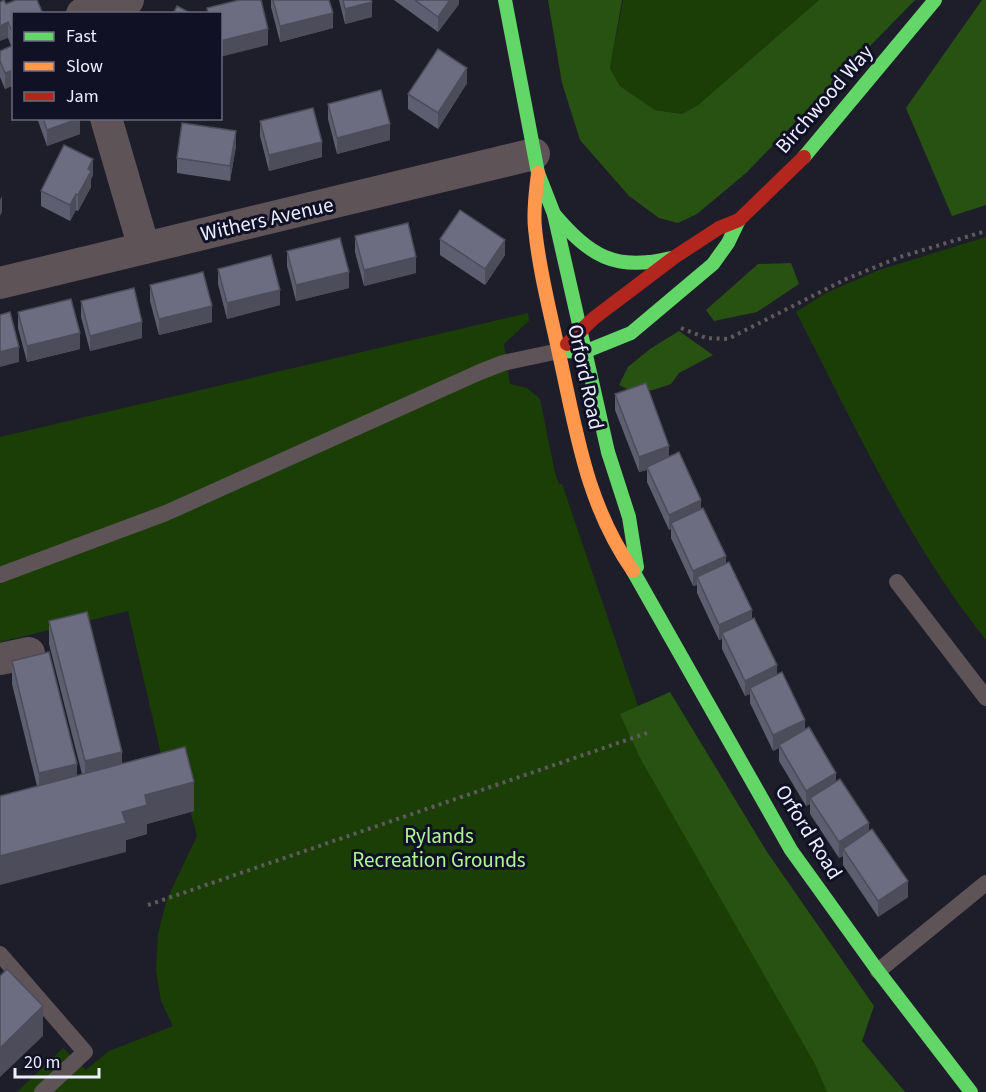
<svg xmlns="http://www.w3.org/2000/svg" width="986" height="1092" font-family="'Source Sans 3',sans-serif">
<style>
.green{fill:#1a3e06}
.forest{fill:#285211}
.lines{fill:none;stroke-linecap:round;stroke-linejoin:round}
.path{stroke:#605a5d;stroke-width:4;stroke-dasharray:3 4.5;stroke-linecap:butt}
.lane{stroke:#5e5457;stroke-width:16}
.street{stroke:#5e5457;stroke-width:32}
.fast{stroke:#63d668;stroke-width:14}
.slow{stroke:#ff974d;stroke-width:14}
.jam{stroke:#b3261e;stroke-width:14}
.wall{fill:#5d5e6f}
.shaded-wall{fill:#4c4c5a}
.building{fill:#6c6d81;stroke:#4c4c5a;stroke-width:1.5}
.labels{text-anchor:middle;stroke-width:6;stroke-linejoin:round;paint-order:stroke}
.street-label{font-size:21px;fill:#edeffe;stroke:#111125}
.park-label{font-size:21px;fill:#b0f693;stroke:#111125}
</style>
<rect width="100%" height="100%" fill="#1e1e2a"/>
<g class="green">
<path d="M623 0H819L698 105 682 114 655 110 620 86 610 67Z"/>
<path d="M986 237V640C907 541 854 424 796 312L826 293 879 270Z"/>
<path d="M528 313 529 321 504 344 510 384 527 388 540 399 555 473 559 484H562L640 712 865 1092H17L63 1048 86 1070 109 1051 173 1026 161 1001 156 971 158 933 167 899 197 836 180 771 166 776 128 611 0 642V437Z"/>
</g>
<g class="forest">
<path d="M548 0H622L610 68 620 86 655 110 682 114 698 105 819 0H915L746 173 697 214 678 223 659 218 629 196 580 140 562 83Z"/>
<path d="M982 0H986V205L952 216 906 108Z"/>
<path d="M791 263 799 284 757 312 714 321 706 310 758 264Z"/>
<path d="M679 331 713 355 679 373 671 384 653 390 632 391 619 385 628 367 650 349Z"/>
<path d="M670 692 767 852 874 1006 862 1041 905 1092H827L815 1064 639 756 620 714Z"/>
</g>
<g class="lines">
<g class="path">
<path d="M681 328 706 338 728 339 846 279 900 257 986 231"/>
<path d="M148 905 647 733"/>
</g>
<g class="lane">
<path d="M0 575 166 513 480 372 503 363 559 351"/>
<path d="M897 582 986 698"/>
<path d="M0 954 85 1052 42 1092"/>
<path d="M878 971 986 883"/>
</g>
<g class="street">
<path d="M82 14 128 0"/>
<path d="M106 118 144 248"/>
<path d="M0 283 534 154"/>
<path d="M0 659 29 653"/>
</g>
<g class="fast">
<path d="M505 0 538 173 554 214 608 452 629 517 637 567"/>
<path d="M804 157 935 0"/>
<path d="M554 214C590 256 615 272 671 258"/>
<path d="M564 351 584 352 631 333 713 264 728 243 739 220"/>
<path d="M633 571 791 850 878 971 971 1092"/>
</g>
<path class="slow" d="M538 173C536 191 533 209 535 228 539 271 551 315 560 358 577 435 587 505 633 571"/>
<path class="jam" d="M567 344 594 318 676 256 719 228 739 220 804 157"/>
</g>
<g class="wall">
<path d="M271 0H329L333 28 280 42 271 7Z"/>
<path d="M339 0H371L372 17 345 24Z"/>
<path d="M394 0H459V4L438 32Z"/>
<path d="M6 4 14 14V85L5 89 0 77V51L11 46 8 38Z"/>
<path d="M467 83 438 129 408 109V94Z"/>
<path d="M328 104 390 140 337 154 328 119Z"/>
<path d="M37 118H80V134L47 146Z"/>
<path d="M260 121 322 157 269 171 260 136Z"/>
<path d="M236 146 230 181 177 173V158Z"/>
<path d="M93 175 91 179V187L78 211 76 210 70 221 41 206V191Z"/>
<path d="M355 236 416 273 364 286 355 252Z"/>
<path d="M440 239 505 255 485 285 440 255Z"/>
<path d="M287 251 349 288 296 301 287 266Z"/>
<path d="M218 269 280 305 227 319 218 284Z"/>
<path d="M150 285 212 322 159 335 150 301Z"/>
<path d="M81 301 142 338 90 351 81 317Z"/>
<path d="M18 312 80 349 27 362 18 328Z"/>
<path d="M615 394 669 457 701 509 777 675 805 730 836 781 869 831 908 897 878 917 843 865V856L839 858 810 814V804L806 806 779 761V748L773 751 750 703V694L745 696 722 649V639L719 640 697 593V585L693 586 671 538V529L669 530 647 482V470L639 472 615 410Z"/>
<path d="M49 621 122 764 194 811 147 824V834L126 840V852L37 786 12 684V661L77 776 82 774 49 644Z"/>
</g>
<g class="shaded-wall">
<path d="M450 0H459V4L438 32V17Z"/>
<path d="M372 2V17L345 24V9Z"/>
<path d="M333 13V28L280 42V26Z"/>
<path d="M8 22V38L0 41V26Z"/>
<path d="M268 29V45L220 57V41Z"/>
<path d="M467 68V83L438 129V113Z"/>
<path d="M14 70V85L5 89V73Z"/>
<path d="M80 118V134L47 146V130Z"/>
<path d="M390 124V140L337 154V138Z"/>
<path d="M236 131V146L230 181V166Z"/>
<path d="M322 142V157L269 171V155Z"/>
<path d="M93 159V175L91 179V187L78 211V195L88 169Z"/>
<path d="M76 194V210L70 221V205Z"/>
<path d="M2 196V212L0 216V200Z"/>
<path d="M505 240V255L485 285V269Z"/>
<path d="M416 257V273L364 286V270Z"/>
<path d="M349 272V288L296 301V285Z"/>
<path d="M280 290V305L227 319V303Z"/>
<path d="M212 306V322L159 335V319Z"/>
<path d="M142 322V338L90 351V336Z"/>
<path d="M80 333V349L27 362V346Z"/>
<path d="M19 347V362L0 367V352Z"/>
<path d="M669 446V461L647 467V470L639 472V457Z"/>
<path d="M701 500V516L671 523V529L669 530V515Z"/>
<path d="M726 556V572L697 577V585L693 586V571Z"/>
<path d="M752 610V625L722 633V639L719 640V625Z"/>
<path d="M777 665V681L750 688V694L745 696V681Z"/>
<path d="M805 720V735L779 745V748L773 751V735Z"/>
<path d="M122 752V775L85 784V761Z"/>
<path d="M77 764V786L39 796V773Z"/>
<path d="M836 773V789L810 798V804L806 806V791Z"/>
<path d="M194 782V811L147 824V834L126 840V852L0 885V856L122 812 145 795Z"/>
<path d="M869 823V839L843 849V856L839 858V842Z"/>
<path d="M908 881V897L878 917V901Z"/>
<path d="M43 1006V1036L0 1077V1048Z"/>
</g>
<g class="building">
<path d="M4 0 6 4 16 0H37L43 14H14V36L8 22 0 26V2Z"/>
<path d="M239 0H261L268 29 220 41V14H208L207 8Z"/>
<path d="M273 0H329L333 13 280 26Z"/>
<path d="M343 0H371L372 2 345 9Z"/>
<path d="M415 0H450L438 17Z"/>
<path d="M177 6 192 14H173Z"/>
<path d="M14 45V70L5 73 0 61V51Z"/>
<path d="M438 49 467 68 438 113 408 94Z"/>
<path d="M381 90 390 124 337 138 328 104Z"/>
<path d="M313 108 322 142 269 155 260 121Z"/>
<path d="M43 118H80L47 130Z"/>
<path d="M182 123 236 131 230 166 177 158Z"/>
<path d="M64 145 93 159 88 169 91 171 78 195 76 194 70 205 41 191Z"/>
<path d="M460 210 505 240 485 269 440 239Z"/>
<path d="M408 223 416 257 364 270 355 236Z"/>
<path d="M340 238 349 272 296 285 287 251Z"/>
<path d="M271 255 280 290 227 303 218 269Z"/>
<path d="M203 272 212 306 159 319 150 285Z"/>
<path d="M134 288 142 322 90 336 81 301Z"/>
<path d="M71 299 80 333 27 346 18 312Z"/>
<path d="M10 312 19 347 0 352V315Z"/>
<path d="M646 383 669 446 639 457 615 394Z"/>
<path d="M679 452 701 500 669 515 647 467Z"/>
<path d="M703 508 726 556 693 571 671 523Z"/>
<path d="M729 562 752 610 719 625 697 577Z"/>
<path d="M87 612 122 752 85 761 49 621Z"/>
<path d="M754 618 777 665 745 681 722 633Z"/>
<path d="M49 652 77 764 39 773 12 661Z"/>
<path d="M782 672 805 720 773 735 750 688Z"/>
<path d="M809 727 836 773 806 791 779 745Z"/>
<path d="M185 747 194 782 145 795 147 805 122 812 126 823 0 856V796Z"/>
<path d="M840 779 869 823 839 842 810 798Z"/>
<path d="M872 829 908 881 878 901 843 849Z"/>
<path d="M7 969 43 1006 0 1048V976Z"/>
</g>
<g class="labels">
<g class="street-label">
<text transform="translate(824 99) rotate(-49)" y="7">Birchwood Way</text>
<text transform="translate(267 219) rotate(-13)" y="7">Withers Avenue</text>
<text transform="translate(586 377) rotate(78)" y="7">Orford Road</text>
<text transform="translate(809 832) rotate(58)" y="7">Orford Road</text>
</g>
<g class="park-label">
<text x="439" y="843">Rylands<tspan x="439" dy="24">Recreation Grounds</tspan></text>
</g>
</g>
<rect x="12" y="12" width="210" height="108" fill="#111125" stroke="#696a7c" stroke-width="1.5"/>
<rect x="24" y="32" width="30" height="9" fill="#63d668" stroke="#696a7c" stroke-width="1.5"/>
<text x="66" y="42" font-size="18" fill="#edeffe">Fast</text>
<rect x="24" y="62" width="30" height="9" fill="#ff974d" stroke="#696a7c" stroke-width="1.5"/>
<text x="66" y="72" font-size="18" fill="#edeffe">Slow</text>
<rect x="24" y="92" width="30" height="9" fill="#b3261e" stroke="#696a7c" stroke-width="1.5"/>
<text x="66" y="102" font-size="18" fill="#edeffe">Jam</text>
<path d="M15 1068v9h84v-9" fill="none" stroke="#edeffe" stroke-width="3"/>
<text x="24" y="1068" font-size="18" fill="#edeffe" stroke="#111125" stroke-width="4.5" paint-order="stroke">20 m</text>
</svg>
